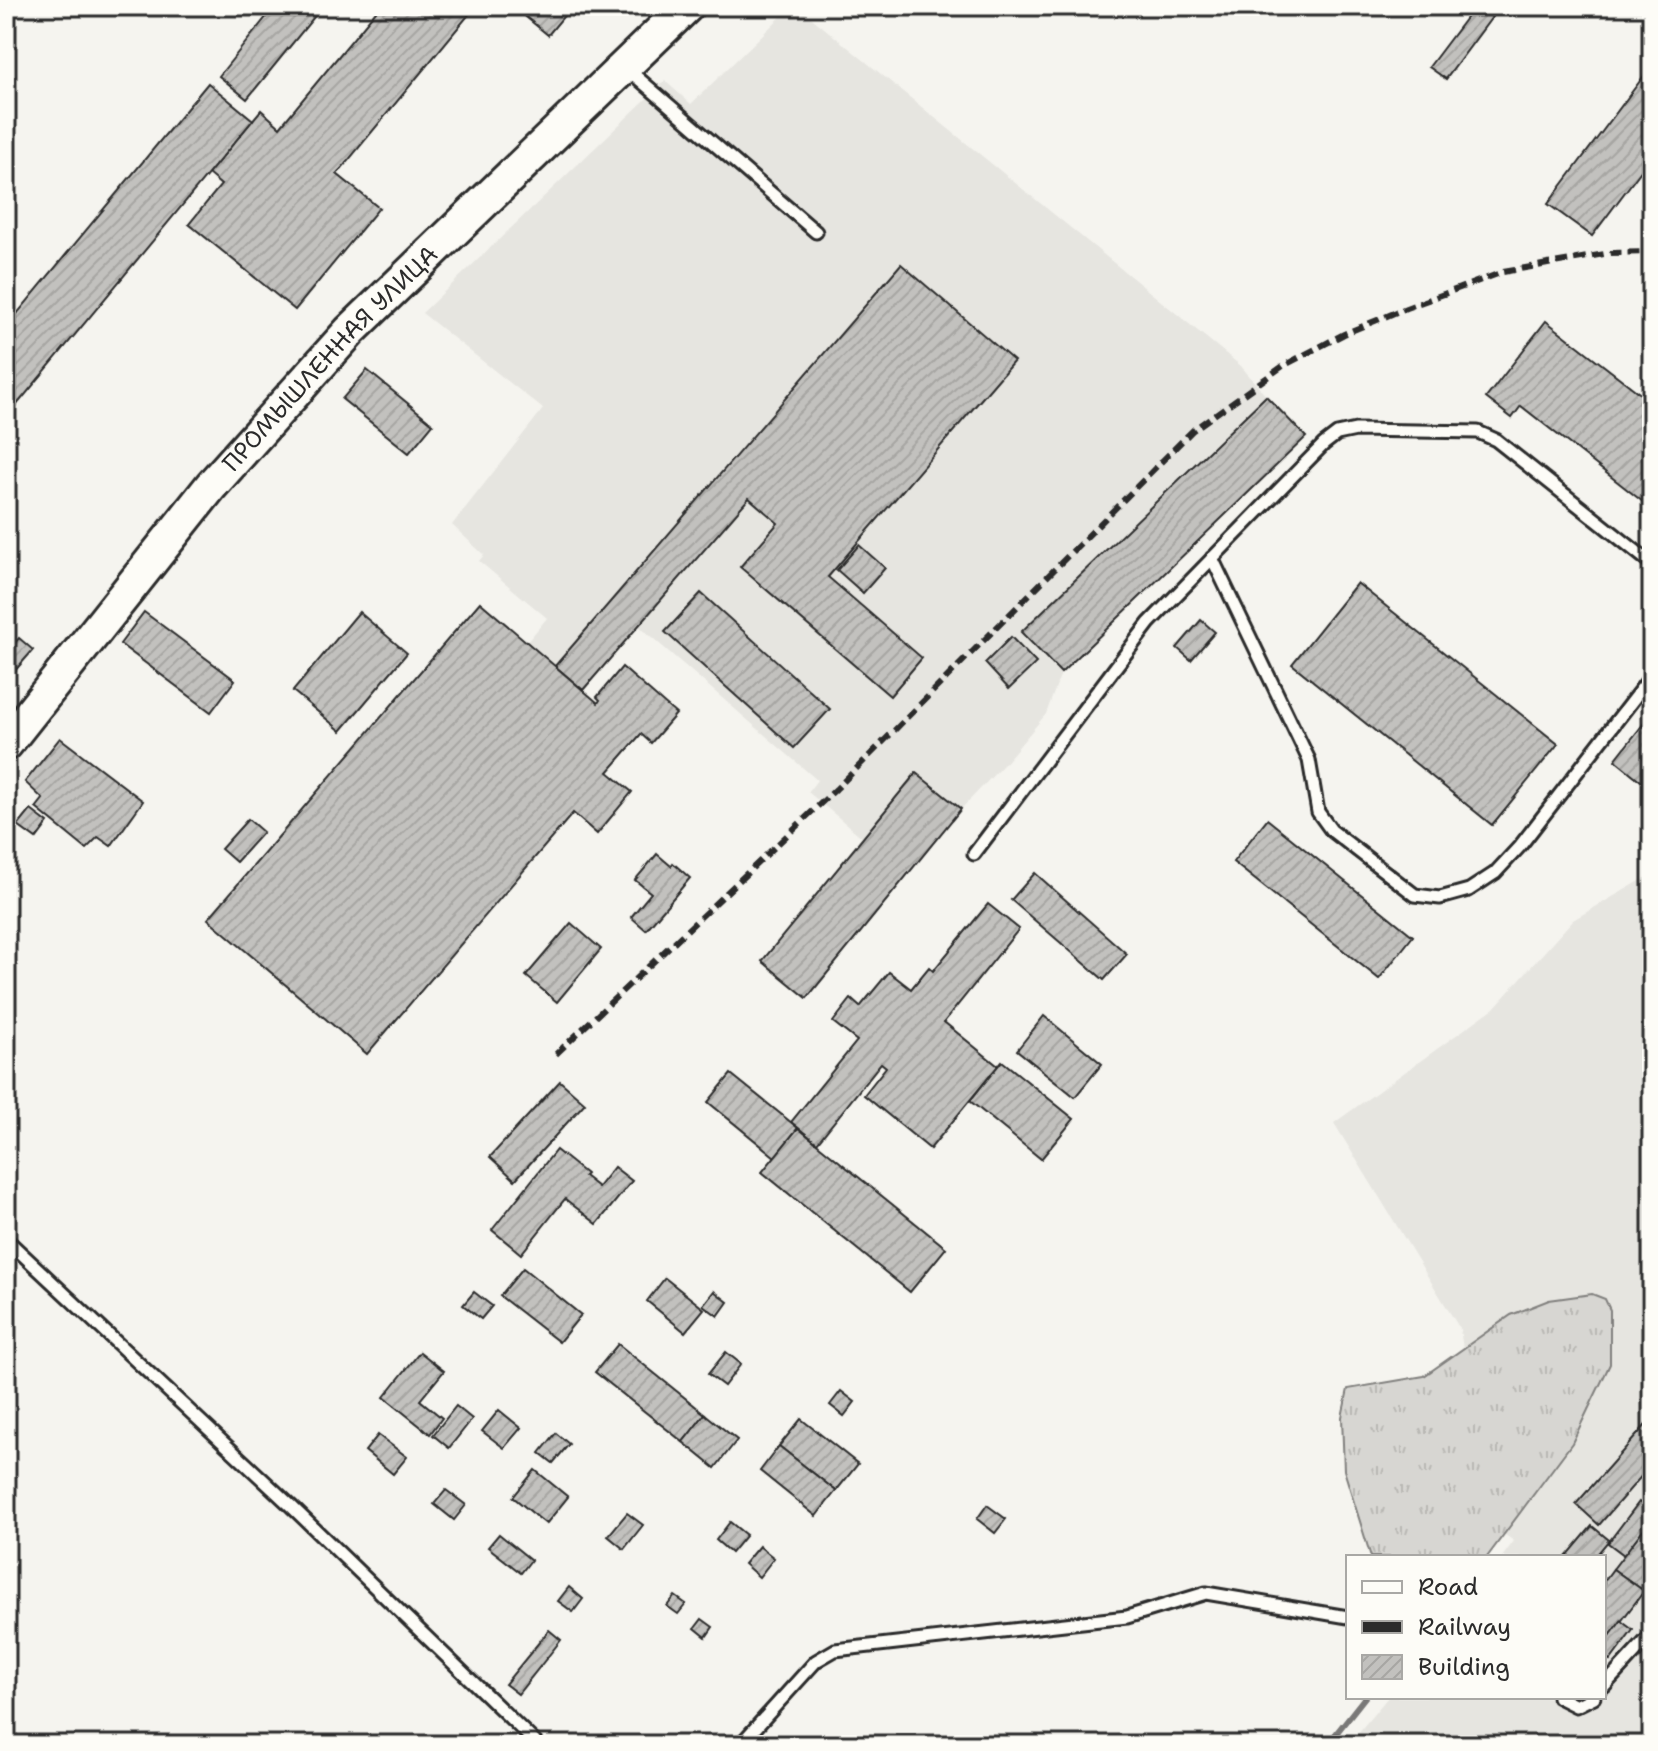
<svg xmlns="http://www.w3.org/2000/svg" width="1658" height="1751" viewBox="0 0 1658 1751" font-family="'Shantell Sans',sans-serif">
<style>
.built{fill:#e6e5e0}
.grass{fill:url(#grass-tufts);stroke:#81807e;stroke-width:2}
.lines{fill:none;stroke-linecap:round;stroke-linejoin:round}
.stream{stroke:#797877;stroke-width:6}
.building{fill:url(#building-hatch);stroke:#2b2b2b;stroke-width:2}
.lane-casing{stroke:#2b2b2b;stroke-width:17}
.secondary-casing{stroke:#2b2b2b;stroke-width:38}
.lane{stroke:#fdfcf7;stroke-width:11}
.secondary{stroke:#fdfcf7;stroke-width:32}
.rail{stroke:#2b2b2b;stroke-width:6;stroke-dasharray:12 6;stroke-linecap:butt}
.labels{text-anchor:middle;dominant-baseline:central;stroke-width:6;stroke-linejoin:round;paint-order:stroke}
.street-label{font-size:24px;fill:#2b2b2b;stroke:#fdfcf7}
</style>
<defs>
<pattern id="grass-tufts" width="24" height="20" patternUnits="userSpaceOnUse" patternTransform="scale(2)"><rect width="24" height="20" fill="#d7d6d2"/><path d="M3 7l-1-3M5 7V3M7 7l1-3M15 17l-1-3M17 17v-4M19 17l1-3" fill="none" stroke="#b9b8b4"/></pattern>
<pattern id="building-hatch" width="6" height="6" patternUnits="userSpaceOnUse" patternTransform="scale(2)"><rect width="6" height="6" fill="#c2c1be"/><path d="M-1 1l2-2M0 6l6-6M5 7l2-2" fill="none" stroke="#a7a6a3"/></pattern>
</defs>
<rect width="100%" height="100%" fill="#f5f4ef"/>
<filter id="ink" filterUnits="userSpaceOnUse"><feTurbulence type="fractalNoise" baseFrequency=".0125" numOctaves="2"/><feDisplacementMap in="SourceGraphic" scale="16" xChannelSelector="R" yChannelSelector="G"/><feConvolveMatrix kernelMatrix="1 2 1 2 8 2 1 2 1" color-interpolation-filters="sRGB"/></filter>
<g filter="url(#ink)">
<g class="built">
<polygon points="792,6 797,6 1241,366 1266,396 1022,632 1061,673 1046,714 1004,764 961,809 916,773 863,838 808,792 817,780 639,626 583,690 527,642 547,618 479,561 484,555 452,525 543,409 422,313 665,81 691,104"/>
<polygon points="1652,874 1652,1745 1348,1745 1388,1697 1604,1697 1604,1557 1502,1557 1514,1541 1454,1500 1465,1362 1460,1329 1334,1123 1494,1008 1573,920"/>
</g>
<polygon class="grass" points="1592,1294 1605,1299 1610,1310 1610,1364 1572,1443 1487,1557 1371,1557 1344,1470 1342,1417 1348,1389 1424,1376 1511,1315 1549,1300"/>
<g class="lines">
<polyline class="stream" points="1327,1745 1365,1697"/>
</g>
<g class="building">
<polygon points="275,6 323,6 247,99 219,76"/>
<polygon points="380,6 476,6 337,174 379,208 295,310 189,224 221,185 208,174 261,110 280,127"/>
<polygon points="519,6 572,6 548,35 516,9"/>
<polygon points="1475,6 1492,17 1446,79 1429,67"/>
<polygon points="1652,65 1652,156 1592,236 1548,204"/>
<polygon points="208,83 253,120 6,418 6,327"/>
<polygon points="901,264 1014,361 828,577 922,658 890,696 740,567 778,523 749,498 583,690 555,666"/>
<polygon points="1546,321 1652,403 1652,509 1521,406 1512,418 1486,398"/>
<polygon points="367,370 433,424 409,453 342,399"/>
<polygon points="1266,396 1306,437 1061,673 1021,632"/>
<polygon points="859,545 885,568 863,593 837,570"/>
<polygon points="1357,583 1558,744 1492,825 1292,664"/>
<polygon points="701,593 830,709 794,748 665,632"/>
<polygon points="480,602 598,703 600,700 597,697 622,667 676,714 651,743 641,734 608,772 632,792 597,834 573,813 367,1054 208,919"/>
<polygon points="144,612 235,680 211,712 120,644"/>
<polygon points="359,612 407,653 341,731 293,691"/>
<polygon points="1201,620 1215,632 1191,660 1177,648"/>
<polygon points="1011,637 1036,663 1009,689 985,663"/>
<polygon points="19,638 33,650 6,681 6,653"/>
<polygon points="1652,713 1652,777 1646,785 1615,760"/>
<polygon points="60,738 143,801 111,846 98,837 86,849 36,808 43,799 25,782"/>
<polygon points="916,773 961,809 807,998 762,961"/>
<polygon points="31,810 48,823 36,839 18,826"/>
<polygon points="248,819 263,832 236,862 221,849"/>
<polygon points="1267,819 1413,936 1379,979 1233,862"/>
<polygon points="657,854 671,866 673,863 690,878 646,930 631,917 651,893 635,880"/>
<polygon points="1035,873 1127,954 1104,980 1011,900"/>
<polygon points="988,904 1019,929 944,1022 998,1066 930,1149 864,1095 886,1067 881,1063 817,1143 791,1122 857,1041 833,1022 851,999 860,1007 889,972 911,989 929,967 933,971"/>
<polygon points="571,923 601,949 557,1002 526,976"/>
<polygon points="1044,1016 1102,1064 1075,1097 1017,1050"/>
<polygon points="1002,1061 1074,1119 1041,1159 970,1101"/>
<polygon points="731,1074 798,1128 775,1157 708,1102"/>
<polygon points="560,1081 585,1103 515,1180 490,1157"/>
<polygon points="798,1128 946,1248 910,1292 762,1172"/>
<polygon points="556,1150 586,1174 584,1176 598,1187 614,1167 632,1181 597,1224 565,1199 521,1254 492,1230"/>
<polygon points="523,1268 581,1315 559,1342 500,1296"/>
<polygon points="665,1278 704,1309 685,1332 647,1301"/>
<polygon points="714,1291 728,1302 718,1316 703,1305"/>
<polygon points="474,1292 492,1306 481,1319 463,1305"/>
<polygon points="618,1344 705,1414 683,1442 595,1372"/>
<polygon points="420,1352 444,1371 420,1400 442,1418 430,1434 384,1397"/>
<polygon points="726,1352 741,1364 724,1386 708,1374"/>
<polygon points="841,1391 855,1402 844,1416 830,1405"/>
<polygon points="456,1406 472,1419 449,1448 433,1435"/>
<polygon points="499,1410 521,1428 504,1448 482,1431"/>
<polygon points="705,1414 737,1440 715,1468 683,1442"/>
<polygon points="1652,1418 1652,1464 1599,1525 1576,1504"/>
<polygon points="801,1419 858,1464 836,1491 779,1446"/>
<polygon points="556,1433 569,1444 553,1463 540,1453"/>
<polygon points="378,1435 407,1457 393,1474 365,1451"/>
<polygon points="779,1446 836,1491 816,1516 760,1471"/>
<polygon points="535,1470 568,1497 546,1524 513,1497"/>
<polygon points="446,1490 466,1505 454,1520 434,1504"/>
<polygon points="1639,1502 1652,1512 1652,1518 1624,1555 1608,1543"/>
<polygon points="987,1505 1006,1519 995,1533 977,1519"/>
<polygon points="627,1513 643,1525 624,1549 608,1536"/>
<polygon points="1652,1518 1652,1580 1644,1591 1613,1569"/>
<polygon points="730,1522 746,1535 731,1553 716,1540"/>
<polygon points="1592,1526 1609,1540 1595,1557 1566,1557"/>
<polygon points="499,1534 531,1560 521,1573 488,1547"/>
<polygon points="759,1546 774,1558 759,1577 744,1564"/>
<polygon points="1613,1569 1644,1591 1604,1644 1604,1581"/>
<polygon points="569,1587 583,1599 573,1612 558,1601"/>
<polygon points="675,1596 686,1604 678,1614 667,1606"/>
<polygon points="702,1619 713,1627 706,1637 695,1628"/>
<polygon points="1621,1621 1633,1630 1610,1661 1604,1656 1604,1644"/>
<polygon points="549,1630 561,1640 518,1694 505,1684"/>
</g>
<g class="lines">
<defs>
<g id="lane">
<polyline points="625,67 816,232"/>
<polyline points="1212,558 1309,760 1318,812 1331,830 1415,895 1440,898 1469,890 1495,873 1520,846 1652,675"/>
<polyline points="974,854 1149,623 1324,444 1337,434 1356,430 1478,432 1496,440 1652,564"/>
<polyline points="6,1239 291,1506 538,1745"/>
<polyline points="1604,1686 1652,1634"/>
<polyline points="1558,1697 1576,1706 1594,1697"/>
<polyline points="740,1745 816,1661 835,1650 1127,1617 1206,1593 1348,1617"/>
</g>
<g id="secondary">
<path id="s1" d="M6 744 211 486 350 331 687 6"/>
</g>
</defs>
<use href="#lane" class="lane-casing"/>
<use href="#secondary" class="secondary-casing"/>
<use href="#lane" class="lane"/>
<use href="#secondary" class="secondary"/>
<polyline class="rail" points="556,1054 836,789 1193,430 1283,366 1344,334 1406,308 1503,272 1610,253 1652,252"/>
</g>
</g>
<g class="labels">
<g class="street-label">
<text stroke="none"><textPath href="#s1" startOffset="504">ПРОМЫШЛЕННАЯ УЛИЦА</textPath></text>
</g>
</g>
<rect width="1658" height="1751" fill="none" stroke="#fdfcf7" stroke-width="32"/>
<rect x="16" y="16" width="1626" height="1719" fill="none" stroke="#2b2b2b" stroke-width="3" filter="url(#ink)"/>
<rect x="1346" y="1555" width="260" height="144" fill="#fdfcf7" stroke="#a9a8a5" stroke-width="2"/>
<rect x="1362" y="1581" width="40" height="12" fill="#fdfcf7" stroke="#a9a8a5" stroke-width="2"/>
<text x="1418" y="1595" font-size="24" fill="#2b2b2b">Road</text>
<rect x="1362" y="1621" width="40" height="12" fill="#2b2b2b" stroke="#a9a8a5" stroke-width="2"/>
<text x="1418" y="1635" font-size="24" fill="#2b2b2b">Railway</text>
<rect x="1362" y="1655" width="40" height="24" fill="url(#building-hatch)" stroke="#a9a8a5" stroke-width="2"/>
<text x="1418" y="1675" font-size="24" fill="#2b2b2b">Building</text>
</svg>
